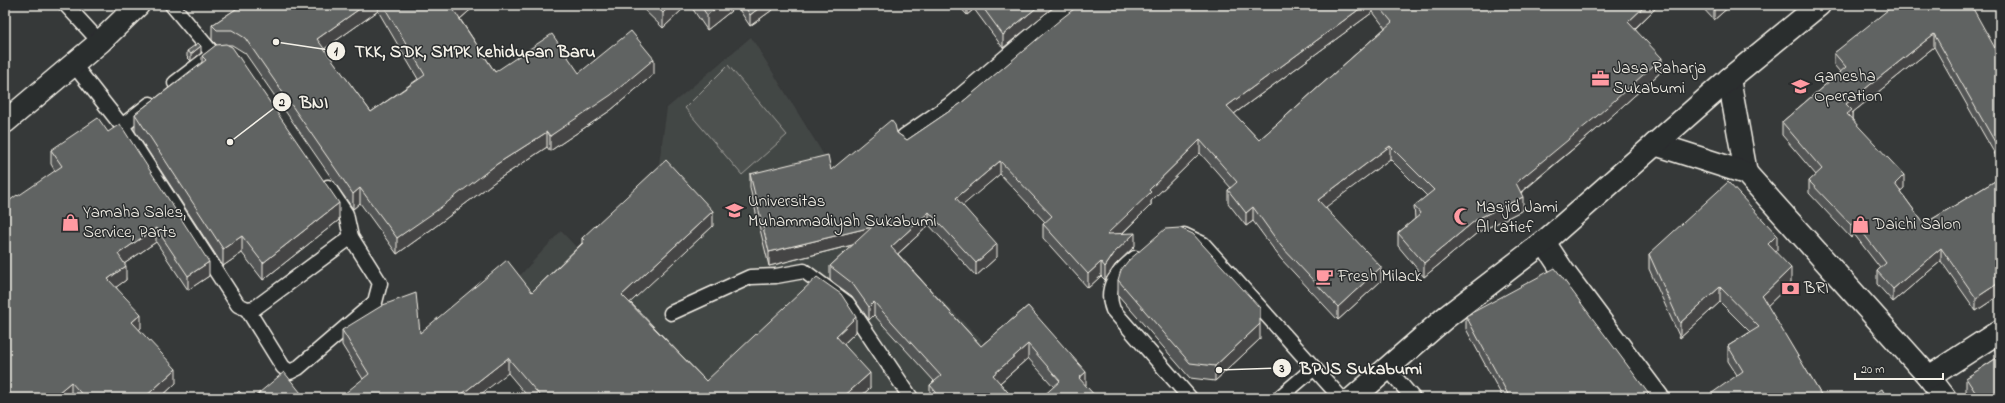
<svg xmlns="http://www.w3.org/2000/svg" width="2005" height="403" viewBox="0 0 2005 403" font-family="'Indie Flower',sans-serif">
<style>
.built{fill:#434645}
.green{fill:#4e514f;stroke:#a1a19c}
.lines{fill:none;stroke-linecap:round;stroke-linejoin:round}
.service-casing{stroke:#f4f1e8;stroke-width:17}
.minor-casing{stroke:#f4f1e8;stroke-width:25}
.tertiary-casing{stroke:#f4f1e8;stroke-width:25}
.trunk-casing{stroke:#f4f1e8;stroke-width:25}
.service{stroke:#2a2d2e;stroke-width:14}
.minor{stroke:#2a2d2e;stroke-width:22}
.tertiary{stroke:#2a2d2e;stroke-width:22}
.trunk{stroke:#2a2d2e;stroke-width:22}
.wall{fill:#535554;stroke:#f4f1e8;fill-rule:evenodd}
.shaded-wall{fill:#444545;stroke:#f4f1e8}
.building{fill:#616362;stroke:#f4f1e8}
.labels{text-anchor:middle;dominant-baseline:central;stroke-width:3;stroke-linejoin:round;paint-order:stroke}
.poi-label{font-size:17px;fill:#f4f1e8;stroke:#2a2d2e;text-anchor:start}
.leader{fill:none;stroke:#f4f1e8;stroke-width:1.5}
.callout-dot{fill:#f4f1e8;stroke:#2a2d2e;stroke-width:1.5}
.mark-label{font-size:12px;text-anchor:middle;font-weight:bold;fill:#111}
.callout-label{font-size:18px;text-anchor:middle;font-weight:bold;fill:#f4f1e8;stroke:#2a2d2e;stroke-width:3;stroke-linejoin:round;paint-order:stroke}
</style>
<rect width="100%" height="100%" fill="#363939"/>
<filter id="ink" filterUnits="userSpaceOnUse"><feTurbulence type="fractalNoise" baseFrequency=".025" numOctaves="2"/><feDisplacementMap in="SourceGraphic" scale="8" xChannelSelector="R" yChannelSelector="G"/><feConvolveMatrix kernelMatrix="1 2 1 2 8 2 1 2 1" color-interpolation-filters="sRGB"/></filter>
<g filter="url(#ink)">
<polygon class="built" points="751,37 830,165 834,179 872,231 983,341 969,358 1005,398 618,398 514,282 561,231 577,248 659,164 667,108"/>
<polygon class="green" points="728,65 787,135 742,175 685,108"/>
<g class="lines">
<defs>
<g id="service">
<polyline points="66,5 100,42"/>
<polyline points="172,5 213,54"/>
<polyline points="74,65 122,126 238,305 247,309 255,308 351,237"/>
<polyline points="175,83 213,54 218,53"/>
<polyline points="122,126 150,104"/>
<polyline points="1184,235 1203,244 1341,398"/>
<path d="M1135 258C1117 272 1104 287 1113 310L1190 398"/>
<polyline points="247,309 283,367 290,372 298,368 375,302 380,283 351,237 346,214 328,187"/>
<polyline points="671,313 750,277 776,276 804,271 847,303 911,398"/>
<polyline points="1387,368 1413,398"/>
<polyline points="1279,398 1314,368"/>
</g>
<g id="minor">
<polyline points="1729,79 1746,173"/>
<polyline points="907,139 952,108 1053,22 1076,5"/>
<polyline points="1655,144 1746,173 1929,377 1945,398"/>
<polyline points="1544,242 1563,271 1658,398"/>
<polyline points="1929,377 2000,331"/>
</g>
<polyline id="tertiary" points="1353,398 1445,318 1544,242 1729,79 1819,5"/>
<polyline id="trunk" points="5,122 100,42 138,5"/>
</defs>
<use href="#service" class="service-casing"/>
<use href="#minor" class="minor-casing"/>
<use href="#tertiary" class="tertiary-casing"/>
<use href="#trunk" class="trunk-casing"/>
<use href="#service" class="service"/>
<use href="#minor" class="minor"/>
<use href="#tertiary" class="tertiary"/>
<use href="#trunk" class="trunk"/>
</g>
<g class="wall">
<path d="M242 5H476L460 19 495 72 654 74 611 110 550 151 547 147 497 180 436 226 397 254 360 203 353 209 245 53 232 45H228L339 220 263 280 242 253 223 266 135 131V114L202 62V56L217 45 212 40V25ZM378 11 418 79 371 112 324 49Z"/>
<polygon points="639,5 687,5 663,28"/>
<polygon points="690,5 731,5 731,11 707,30"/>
<polygon points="736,5 779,5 750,26"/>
<polygon points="958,5 1056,5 1003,48 974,9 967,15"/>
<path d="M1079 5H1659L1635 29 1662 71 1597 129 1521 193 1523 210 1477 233 1424 277 1398 246V233L1415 219 1414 206 1427 196 1390 159 1325 207 1381 281 1338 320 1281 259 1253 221 1246 226 1228 203V190L1231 188 1200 153 1151 201V205L1122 234 1135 246 1115 265 1105 280 1101 276 1088 288 1043 238V224L1045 222 1000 174 962 205 997 257 976 276 929 225 898 254 981 346 1028 306 1086 385 1054 387 1028 358 1000 383 1013 398H930V385L934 381 874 315 869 320 852 296 830 280V266L853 245 769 266 750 188V174L831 170 897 133 907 140 960 104ZM1373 12 1385 28 1259 140 1234 114Z"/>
<polygon points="1700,5 1731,5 1714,20"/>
<polygon points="1898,7 2000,57 2000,163 1934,47 1852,113 1852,119 1904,188 1900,191 1924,224 2000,178 2000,295 1976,311 1941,261 1893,302 1877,284 1877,271 1880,268 1854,234 1851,238 1809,193 1809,181 1816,175 1782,135 1782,122 1840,72 1834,65 1834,53"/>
<polygon points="187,51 201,53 191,61 187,57"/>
<polygon points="108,132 209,276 188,290 156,242 124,264 126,280 116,287 141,328 139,329 176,383 160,398 72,398 71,396 69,398 5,398 55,171 51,164 51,150"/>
<polygon points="713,226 630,302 706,381 856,332 844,344 870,388 859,398 529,398 508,373 363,379 342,345 342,330 420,333 532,292 582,243 582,238"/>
<polygon points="1777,250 1775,252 1791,283 1767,306 1823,398 1737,375 1728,361 1728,346 1750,332 1720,302 1680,338 1649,269 1649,254"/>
<polygon points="1118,280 1260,339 1215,381 1190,378 1118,295"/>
<polygon points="1466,316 1648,393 1653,396 1659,398 1503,398 1466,329"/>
<polygon points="2000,335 2000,398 1970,398 1966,391 1966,378 1998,357 1995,351 1995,339"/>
</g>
<g class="shaded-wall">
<polygon points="365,5 378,5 378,11 317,54 317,39"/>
<polygon points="458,5 476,5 453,25 453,9"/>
<polygon points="671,5 687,5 663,28 663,13"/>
<polygon points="720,5 731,5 731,11 707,30 707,15"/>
<polygon points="763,5 779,5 750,26 750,15"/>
<polygon points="967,5 974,5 974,9 967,15"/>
<polygon points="1040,5 1056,5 1003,48 1003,35"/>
<polygon points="1365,5 1373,5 1373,12 1227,119 1227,106"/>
<polygon points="1646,5 1659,5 1628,35 1628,22"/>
<polygon points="1716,5 1731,5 1714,20 1714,7"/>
<polygon points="1934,34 1934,47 1852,113 1852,123 1847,127 1846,104"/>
<polygon points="201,46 201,53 191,61 191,54"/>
<polygon points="1662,58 1662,71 1597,129 1516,196 1516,183"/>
<polygon points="654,59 654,74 611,110 550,151 550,136"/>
<polygon points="547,132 547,147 497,180 436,226 397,254 397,238 497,164"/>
<polygon points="1200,140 1200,153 1151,201 1151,205 1107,248 1107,234 1149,190"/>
<polygon points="1390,146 1390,159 1318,213 1318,200"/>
<polygon points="1000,161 1000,174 956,211 956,198"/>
<polygon points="1904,175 1904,188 1895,196 1895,184"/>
<polygon points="360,188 360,203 353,209 353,194"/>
<polygon points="1523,197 1523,210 1477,233 1424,277 1424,263 1477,219"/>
<polygon points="339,203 339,220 263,280 263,263"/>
<polygon points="1253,207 1253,221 1246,226 1246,213"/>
<polygon points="713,211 713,226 622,310 622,295"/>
<polygon points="929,212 929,225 891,260 891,247"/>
<polygon points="1854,221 1854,234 1851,238 1851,225"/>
<polygon points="872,227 872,240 769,266 769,252"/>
<polygon points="156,228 156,242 118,268 118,254"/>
<polygon points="1135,233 1135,246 1115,265 1105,280 1105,267 1115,252"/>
<polygon points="1777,235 1777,250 1768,258 1768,244"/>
<polygon points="242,236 242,253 223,266 223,249"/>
<polygon points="997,244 997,257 976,276 976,263"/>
<polygon points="1941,248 1941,261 1893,302 1893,289"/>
<polygon points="209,262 209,276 188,290 188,276"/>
<polygon points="1101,262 1101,276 1088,288 1088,274"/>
<polygon points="126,266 126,280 108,293 108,279"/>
<polygon points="1381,267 1381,281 1338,320 1338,307"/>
<polygon points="1791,268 1791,283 1762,311 1762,296"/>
<polygon points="2000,282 2000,295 1976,311 1976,298"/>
<polygon points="1720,287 1720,302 1680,338 1680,323"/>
<polygon points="874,302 874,315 869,320 869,307"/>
<polygon points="141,314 141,328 132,336 132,322"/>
<polygon points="856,317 856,332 836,351 836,336"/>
<polygon points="1260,324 1260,339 1215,381 1215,366"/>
<polygon points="1028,344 1028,358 993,389 993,375"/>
<polygon points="508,358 508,373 476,398 457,398"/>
<polygon points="176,369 176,383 160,398 144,398"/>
<polygon points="1086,372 1086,385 1079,391 1079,378"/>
<polygon points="870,373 870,388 859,398 842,398"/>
<polygon points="71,382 71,396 69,398 52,398"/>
</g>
<g class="building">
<polygon points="242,5 365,5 317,39 371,112 425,75 383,5 458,5 453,9 495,72 552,34 579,73 631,31 654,59 611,95 550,136 547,132 497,164 436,211 397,238 360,188 353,194 245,38 232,30 217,30 212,25"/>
<polygon points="654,5 671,5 663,13"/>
<polygon points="700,5 720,5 707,15"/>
<polygon points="744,5 763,5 750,15"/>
<polygon points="981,5 1040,5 1003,35"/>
<polygon points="1079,5 1365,5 1227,106 1259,140 1392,22 1378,5 1646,5 1628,22 1662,58 1597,116 1516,183 1523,197 1477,219 1424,263 1398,233 1421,214 1414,206 1434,190 1390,146 1318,200 1381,267 1338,307 1281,246 1253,207 1246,213 1228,190 1237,182 1200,140 1149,190 1151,192 1107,234 1135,233 1115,252 1105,267 1101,262 1088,274 1043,224 1052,216 1000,161 956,198 997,244 976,263 929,212 891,247 981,346 1028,306 1086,372 1079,378 1097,398 1041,398 1060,381 1028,344 993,375 1013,398 941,398 930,385 941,376 874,302 869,307 852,283 830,266 872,227 769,252 750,174 828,155 831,170 891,120 895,125 897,133 907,140 960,104 1061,19"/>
<polygon points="1894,5 1896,5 1898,7 1902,5 1971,5 2000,57 2000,151 1934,34 1846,104 1852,110 1847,114 1904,175 1895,184 1924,224 2000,178 2000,282 1976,298 1941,248 1893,289 1877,271 1886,263 1854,221 1851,225 1809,181 1822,169 1782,122 1846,67 1834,53"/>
<polygon points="198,43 201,46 191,54 187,51"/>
<polygon points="226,44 232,47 339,203 263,263 242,236 223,249 135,114 206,60 202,56 216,45"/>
<polygon points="98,118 108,132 120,124 209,262 188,276 156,228 118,254 126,266 108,279 141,314 132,322 176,369 144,398 85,398 71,382 52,398 5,398 5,204 17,195 18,196 62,166 51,150"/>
<polygon points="666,160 713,211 622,295 706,381 817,277 841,294 856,317 836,336 870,373 842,398 542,398 508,358 457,398 339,398 369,374 342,330 383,305 416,293 420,333 507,260 532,292 585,241 582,238"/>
<polygon points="1728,182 1777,235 1768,244 1791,268 1762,296 1823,398 1705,398 1743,371 1728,346 1759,327 1720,287 1680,323 1649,254"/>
<polygon points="1180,228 1193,234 1260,308 1260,324 1215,366 1190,363 1118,280 1121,270 1128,261 1165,229"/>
<polygon points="1555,268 1648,393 1653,396 1659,398 1510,398 1466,316"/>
<polygon points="2000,335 2000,347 1995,339"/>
<polygon points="2000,356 2000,398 1979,398 1966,378"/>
<polygon points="284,372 305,398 253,398"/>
<polygon points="1882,389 1887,398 1867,398"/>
<polygon points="239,391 245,398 232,398"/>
</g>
</g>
<defs>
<symbol id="office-bare" viewBox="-9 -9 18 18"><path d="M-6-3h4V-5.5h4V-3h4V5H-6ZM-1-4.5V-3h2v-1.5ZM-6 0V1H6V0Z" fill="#ff9aa2" stroke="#2a2d2e" stroke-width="2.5" paint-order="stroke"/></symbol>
<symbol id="school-bare" viewBox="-9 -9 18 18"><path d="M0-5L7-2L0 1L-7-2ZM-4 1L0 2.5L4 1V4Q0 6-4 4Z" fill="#ff9aa2" stroke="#2a2d2e" stroke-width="2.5" paint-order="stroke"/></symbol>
<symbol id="university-bare" viewBox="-9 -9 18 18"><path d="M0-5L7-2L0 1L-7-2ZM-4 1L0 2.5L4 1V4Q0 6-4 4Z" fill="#ff9aa2" stroke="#2a2d2e" stroke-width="2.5" paint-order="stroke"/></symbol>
<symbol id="mosque-bare" viewBox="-9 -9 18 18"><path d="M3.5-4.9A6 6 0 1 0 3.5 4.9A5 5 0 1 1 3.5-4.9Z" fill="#ff9aa2" stroke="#2a2d2e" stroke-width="2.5" paint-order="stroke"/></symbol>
<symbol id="shop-bare" viewBox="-9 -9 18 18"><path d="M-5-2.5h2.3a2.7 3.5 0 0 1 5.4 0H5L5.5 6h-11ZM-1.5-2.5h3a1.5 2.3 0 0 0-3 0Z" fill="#ff9aa2" stroke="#2a2d2e" stroke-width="2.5" paint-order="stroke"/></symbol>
<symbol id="cafe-bare" viewBox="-9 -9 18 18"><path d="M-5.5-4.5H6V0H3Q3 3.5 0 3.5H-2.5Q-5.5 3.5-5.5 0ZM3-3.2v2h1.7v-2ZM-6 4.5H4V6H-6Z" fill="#ff9aa2" stroke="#2a2d2e" stroke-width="2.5" paint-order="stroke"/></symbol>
<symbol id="bank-bare" viewBox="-9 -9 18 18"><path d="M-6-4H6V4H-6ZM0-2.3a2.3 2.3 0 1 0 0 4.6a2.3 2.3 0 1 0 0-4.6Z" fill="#ff9aa2" stroke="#2a2d2e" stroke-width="2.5" paint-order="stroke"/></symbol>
</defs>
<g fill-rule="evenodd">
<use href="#office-bare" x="1588" y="66" width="25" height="25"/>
<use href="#school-bare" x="1788" y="74" width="25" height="25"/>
<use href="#university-bare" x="722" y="198" width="25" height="25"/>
<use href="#mosque-bare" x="1450" y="204" width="25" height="25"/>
<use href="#shop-bare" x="58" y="210" width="25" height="25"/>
<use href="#shop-bare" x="1848" y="212" width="25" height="25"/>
<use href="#cafe-bare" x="1312" y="264" width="25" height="25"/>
<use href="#bank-bare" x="1778" y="276" width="25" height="25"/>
</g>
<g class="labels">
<g class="poi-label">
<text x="1613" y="68">Jasa Raharja<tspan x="1613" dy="20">Sukabumi</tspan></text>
<text x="1814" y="76">Ganesha<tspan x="1814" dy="20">Operation</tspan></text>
<text x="748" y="201">Universitas<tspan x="748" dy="20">Muhammadiyah Sukabumi</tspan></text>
<text x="1476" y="207">Masjid Jami<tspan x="1476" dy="20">Al Latief</tspan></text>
<text x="83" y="212">Yamaha Sales,<tspan x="83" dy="20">Service, Parts</tspan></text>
<text x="1873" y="224">Daichi Salon</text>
<text x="1338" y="276">Fresh Milack</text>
<text x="1804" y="288">BRI</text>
</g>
</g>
<path class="leader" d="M276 42L336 51M230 142L282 102M1219 370L1282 368"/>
<g class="callout-dot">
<circle cx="276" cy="42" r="4"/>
<circle cx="230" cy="142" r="4"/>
<circle cx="1219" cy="370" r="4"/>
<circle cx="336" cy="51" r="10"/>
<circle cx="282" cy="102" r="10"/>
<circle cx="1282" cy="368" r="10"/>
</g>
<g class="mark-label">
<text x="336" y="55">1</text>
<text x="282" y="106">2</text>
<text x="1282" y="372">3</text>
</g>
<g class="callout-label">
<text x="475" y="57">TKK, SDK, SMPK Kehidupan Baru</text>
<text x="314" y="108">BNI</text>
<text x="1361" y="374">BPJS Sukabumi</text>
</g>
<rect width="2005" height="403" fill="none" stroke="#2a2d2e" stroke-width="20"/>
<rect x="10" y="10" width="1985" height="383" fill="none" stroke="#f4f1e8" stroke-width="1.5" filter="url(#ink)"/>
<path d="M1855 373v6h88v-6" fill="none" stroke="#f4f1e8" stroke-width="2"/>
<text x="1861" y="373" font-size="12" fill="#f4f1e8" stroke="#2a2d2e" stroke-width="3" paint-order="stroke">20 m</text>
</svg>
